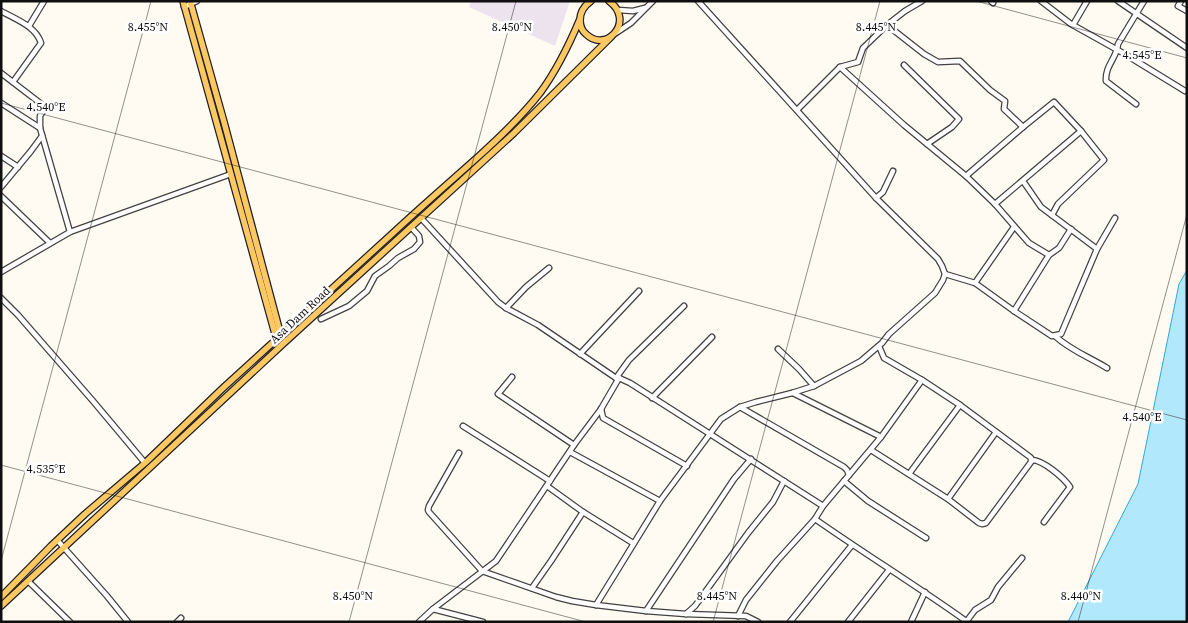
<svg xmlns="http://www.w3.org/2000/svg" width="1188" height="623" viewBox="0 0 1188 623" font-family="'Source Serif 4',serif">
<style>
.industrial{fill:#ece3ee}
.water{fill:#b2e8fb;stroke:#33a8d8}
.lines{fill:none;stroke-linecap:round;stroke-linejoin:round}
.minor-casing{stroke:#424242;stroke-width:7}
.major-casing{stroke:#202020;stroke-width:8}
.minor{stroke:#fff;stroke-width:4.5}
.major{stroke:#ffc862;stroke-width:5.5}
.ticks{fill:none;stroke:#0f0f0f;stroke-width:1;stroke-opacity:0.45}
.labels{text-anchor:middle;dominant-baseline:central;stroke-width:5;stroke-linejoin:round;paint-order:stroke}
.street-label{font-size:12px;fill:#0f0f0f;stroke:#fff}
.ticks-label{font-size:12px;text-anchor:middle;fill:#0f0f0f;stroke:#fff;stroke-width:5;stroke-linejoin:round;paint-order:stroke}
</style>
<rect width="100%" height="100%" fill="#fffbf2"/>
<polygon class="industrial" points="471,1 570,1 555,46 469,7"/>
<polygon class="water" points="1187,270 1187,622 1068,622 1138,484 1179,284"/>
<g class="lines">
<defs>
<g id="minor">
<polyline points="991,1 993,3"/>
<polyline points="1041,1 1071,24 1123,53 1185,91"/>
<polyline points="1118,1 1187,48"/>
<polyline points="1181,1 1178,6 1187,11"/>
<polyline points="184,7 197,1"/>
<polyline points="618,10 633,11 645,8"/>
<path d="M1 11C15 19 36 26 41 43L13 82"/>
<polyline points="887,25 905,11 922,1"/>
<polyline points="1073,25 1087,1"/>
<polyline points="29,26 44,1"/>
<polyline points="616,33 631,23 653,1"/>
<polyline points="904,65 959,119 952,127 927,144"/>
<polyline points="840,67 858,62 863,48 887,25 924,54 938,62 960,61 990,90 1005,101 1004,109 1023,127"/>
<polyline points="1,73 44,106 45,108 40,116 40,128 70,232"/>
<polyline points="1,103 40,128"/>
<path d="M1136 104 1106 81C1105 65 1117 58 1118 44L1144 1"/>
<polyline points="797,110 840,67 904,125 966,176 1023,127 1054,102 1081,131 995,204 1029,243 1049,255 1014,311 975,283 1014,227"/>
<polyline points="1,156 18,167"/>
<polyline points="966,176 995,204"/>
<polyline points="1,187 31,151 42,136"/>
<polyline points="1,196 50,243"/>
<polyline points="876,198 883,192 893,171"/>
<polyline points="1052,215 1058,204 1104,160 1081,131"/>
<polyline points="421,218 498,302 506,308 538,325 616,378 619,378 630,383 823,506 815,519 777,561 746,600 738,616"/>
<polyline points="1097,249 1115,218"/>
<polyline points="1049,255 1059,248 1071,229"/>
<polyline points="1,272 70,232 231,174"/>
<polyline points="945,274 975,283"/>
<polyline points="1,298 18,315 93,401 145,463"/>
<polyline points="506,308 526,287 549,268"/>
<polyline points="1014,311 1052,336 1061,334 1097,249 1041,207 1023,181"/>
<polyline points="321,319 349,306 367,291 375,276 389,266 398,258 414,249 420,242 419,236 411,227"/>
<path d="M1055 336C1070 350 1089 357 1107 368"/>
<polyline points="778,349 799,369 814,386"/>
<polyline points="580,354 639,291"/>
<polyline points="512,377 498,394 574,445"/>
<polyline points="616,378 629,360 684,306"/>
<polyline points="793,393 881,437"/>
<polyline points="652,398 712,337"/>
<polyline points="740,407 844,467 847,470 849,475"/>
<polyline points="601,409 603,418 687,466"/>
<polyline points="463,426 550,481"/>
<polyline points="871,450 948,499 979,523 982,524 986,523 1031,462 1031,458 1030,457 960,405 922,380"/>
<polyline points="570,452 660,501"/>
<polyline points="459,453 429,506 428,510 429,512 482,571 556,597 572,601 596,605 646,611 686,614 746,616 758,622"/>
<path d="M1032 460C1043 460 1064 478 1070 487L1044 522"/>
<polyline points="909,474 960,405"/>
<polyline points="844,481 868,501 926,538"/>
<polyline points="547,486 583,512 633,543"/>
<polyline points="948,499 996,432"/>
<polyline points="823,506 881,437 922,380 884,358 879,346"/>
<path d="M815 519C865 554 917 586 966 621"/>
<polyline points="58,541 107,596 128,622"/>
<polyline points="28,581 70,622"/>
<polyline points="532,588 551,561 583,512"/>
<polyline points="596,605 660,501 721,419 740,407 756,402 792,393 814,386 861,361 882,343 889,334 935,293 943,280 945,274 942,266 938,259 876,198 698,1"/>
<polyline points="433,609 483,622"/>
<polyline points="646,611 734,479 751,459"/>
<polyline points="686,614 695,606 748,533 773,502 784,481"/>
<polyline points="177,622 181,618"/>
<polyline points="419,622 433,609 496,561 574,445 601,409 619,378"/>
<polyline points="790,622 852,545"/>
<polyline points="848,622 889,570"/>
<polyline points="911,622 925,592"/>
<polyline points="966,622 975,610 991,600 998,587 1022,558"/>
</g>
<g id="major">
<polyline points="183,1 277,341"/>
<polyline points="190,1 224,122 281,336"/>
<path d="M591 1C584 6 580 12 580 20 580 25 582 31 586 34 606 54 636 21 609 1"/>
<path d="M1 597 51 546 85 514 145 463 223 388 393 233C421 207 450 182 479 156 500 137 522 116 540 93 557 70 569 45 580 19"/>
<polyline points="1,606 284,343 514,133 611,37"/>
</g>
</defs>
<use href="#minor" class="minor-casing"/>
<use href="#major" class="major-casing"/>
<use href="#minor" class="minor"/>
<use href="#major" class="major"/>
</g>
<path class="ticks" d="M976 1 1187 58M1 103 1187 420M1 465 586 622M1 561 151 1M349 622 516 1M713 622 880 1M1078 622 1187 214"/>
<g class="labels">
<g class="street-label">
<text transform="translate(300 315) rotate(-43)">Asa Dam Road</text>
</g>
</g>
<g class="ticks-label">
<text x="148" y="31">8.455°N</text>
<text x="512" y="31">8.450°N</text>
<text x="876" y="31">8.445°N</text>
<text x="1142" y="59">4.545°E</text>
<text x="46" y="111">4.540°E</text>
<text x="1142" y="421">4.540°E</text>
<text x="46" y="473">4.535°E</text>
<text x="353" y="600">8.450°N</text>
<text x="717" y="600">8.445°N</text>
<text x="1081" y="600">8.440°N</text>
</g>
<rect width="1188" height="623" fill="none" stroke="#0f0f0f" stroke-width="5"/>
</svg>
